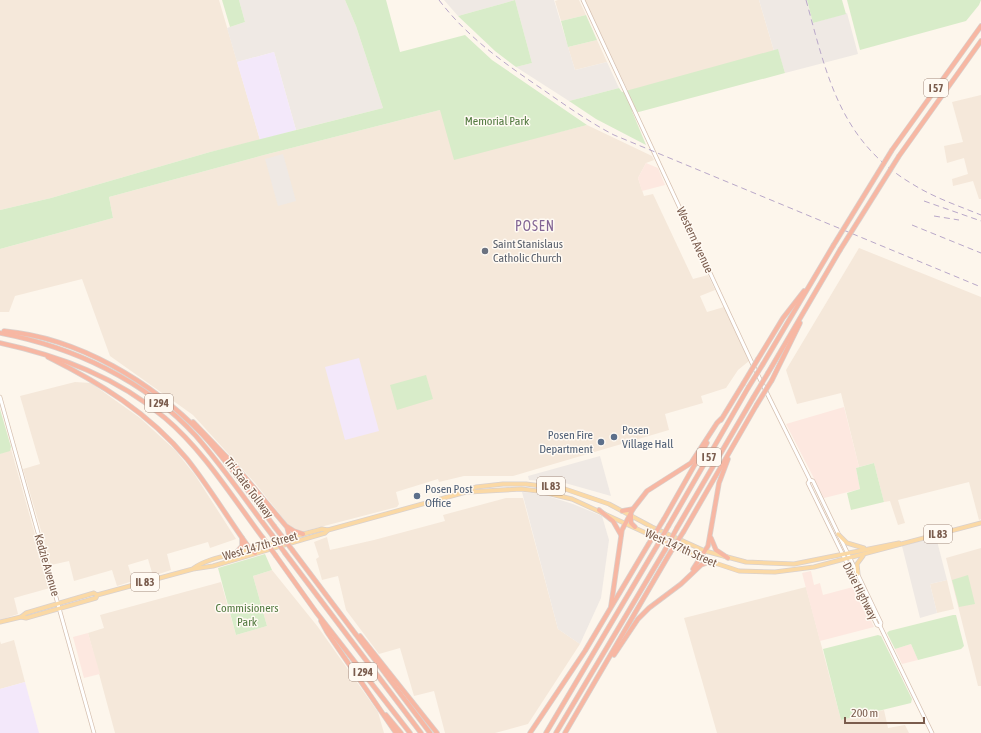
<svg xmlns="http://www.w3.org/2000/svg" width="981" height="733" viewBox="0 0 981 733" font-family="'Asap Condensed',sans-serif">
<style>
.residential{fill:#f5e8da}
.commercial{fill:#fde8e0}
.industrial{fill:#efe9e4}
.education{fill:#f3e8fa}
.green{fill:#d8ecc9}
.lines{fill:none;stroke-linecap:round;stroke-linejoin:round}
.secondary-casing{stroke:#d6c0b0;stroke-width:4.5}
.primary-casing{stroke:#dad1cd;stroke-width:5}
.highway-casing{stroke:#dad1cd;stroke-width:5.5}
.secondary{stroke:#fff;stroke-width:3}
.primary{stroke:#fbd9a5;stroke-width:3.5}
.highway{stroke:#f7b7a3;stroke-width:4}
.rail{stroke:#b9a8c9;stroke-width:1;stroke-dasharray:6 4;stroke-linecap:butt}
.highway-bridge-casing{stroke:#dad1cd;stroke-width:5.5;stroke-linecap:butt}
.highway-bridge{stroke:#f7b7a3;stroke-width:4}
.worship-dot{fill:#6b7280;stroke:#fffaf3;stroke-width:1.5}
.service-dot{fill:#5c6f8a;stroke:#fffaf3;stroke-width:1.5}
.labels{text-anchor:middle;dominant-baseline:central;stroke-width:3;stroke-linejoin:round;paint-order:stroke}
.shield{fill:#fffaf3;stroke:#a28b7f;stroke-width:1}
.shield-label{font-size:11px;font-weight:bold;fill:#7a5c4d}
.park-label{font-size:12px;fill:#537a41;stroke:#fffaf3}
.street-label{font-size:12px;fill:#7a5c4d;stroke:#fffaf3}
.worship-label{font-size:12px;fill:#5b616d;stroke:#fffaf3;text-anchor:start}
.service-label{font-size:12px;fill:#4e5e75;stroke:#fffaf3;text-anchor:start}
.quarter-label{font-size:14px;letter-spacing:1px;fill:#846695;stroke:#fffaf3}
</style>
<rect width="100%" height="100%" fill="#fdf6ec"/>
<g class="residential">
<polygon points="0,0 219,0 260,140 210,152 51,198 0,210"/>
<polygon points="558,0 579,0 586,15 561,21 555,1"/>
<polygon points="585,0 759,0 774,51 628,91"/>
<polygon points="597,40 607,62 575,70 568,47"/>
<polygon points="981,95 981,199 979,199 973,181 953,186 952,179 968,174 964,158 947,163 944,146 963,142 952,102"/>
<polygon points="440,110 555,133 587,125 652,156 654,160 646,163 638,178 644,196 653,194 693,279 708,275 715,290 700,296 707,312 724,307 749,361 738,370 726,388 701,396 703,403 665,414 669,430 513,476 464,476 439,482 438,479 396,492 399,504 397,507 301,532 290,527 255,483 193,415 110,356 82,279 15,296 9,312 0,312 0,249 113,218 109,197 264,155"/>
<polygon points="859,248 981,297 981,519 979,520 969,482 898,500 905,523 898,525 890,501 884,502 874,463 859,467 841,393 797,404 786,370"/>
<polygon points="75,382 91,383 140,418 175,450 195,475 236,539 210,548 208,542 167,554 171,570 153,576 148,559 128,565 133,581 117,586 112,570 74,581 69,561 51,565 23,469 40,464 20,396"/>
<polygon points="11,449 50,588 14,598 18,614 0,620 0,454"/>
<polygon points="506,498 523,498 558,629 580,644 528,724 495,733 445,733 434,691 414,696 400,648 379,654 346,610 338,576 322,580 316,559 319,557 314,542 327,537 330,550 374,540 445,521 443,515"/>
<polygon points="981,548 981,686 978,686 946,558"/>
<polygon points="272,570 318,627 378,712 384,733 115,733 88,633 104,628 100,615 221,582 236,635 267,626 253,576"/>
<polygon points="947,580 954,609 937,613 930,584"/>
<polygon points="806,587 841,720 884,710 888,728 905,725 909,733 717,733 684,618"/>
<polygon points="14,640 25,682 0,689 0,641 1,644"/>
</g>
<g class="commercial">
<polygon points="646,163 658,168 665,185 642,191 638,178"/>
<polygon points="844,407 859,467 856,468 860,489 824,498 786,424"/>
<polygon points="811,571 814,585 820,583 823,595 853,587 856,589 874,627 820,641 802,573"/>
<polygon points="88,633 100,674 84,678 73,637"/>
<polygon points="911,644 918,660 902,664 895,649"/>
</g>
<g class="industrial">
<polygon points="239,0 345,0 356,26 383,108 296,130 274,52 237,62 227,28 245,22"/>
<polygon points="444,0 554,0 575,70 607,62 619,88 569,101 516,67 532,63 515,0 458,16"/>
<polygon points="759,0 807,0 813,23 847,13 858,54 785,73 778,50 774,51"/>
<polygon points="283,154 296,201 278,206 265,159"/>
<polygon points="600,456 611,496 565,483 529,480 528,476"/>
<polygon points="522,492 541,494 573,504 602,516 609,540 601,598 580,644 558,629"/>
<polygon points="936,537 947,580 930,584 937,613 920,618 902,546"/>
</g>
<g class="education">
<polygon points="274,52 296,130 260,140 237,62"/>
<polygon points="359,358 379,431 345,440 325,367"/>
<polygon points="25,682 39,733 0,733 0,689"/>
</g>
<g class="green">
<polygon points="222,0 239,0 245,22 230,27"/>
<polygon points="345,0 386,0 400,52 465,35 492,60 587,125 454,160 440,110 264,155 109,197 113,218 0,249 0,210 51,198 210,152 383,108 356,26"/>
<polygon points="515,0 532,63 516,67 495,51 458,16"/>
<polygon points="807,0 842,0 846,14 813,23"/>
<polygon points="847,0 981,0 979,5 966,21 860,50"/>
<polygon points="586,15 597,40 568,47 561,21"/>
<polygon points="778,49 785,73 635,113 632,111 646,145 596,119 569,101 619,88 622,92"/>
<polygon points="426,375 433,399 397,410 390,385"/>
<polygon points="0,409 11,447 10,451 0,454"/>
<polygon points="874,463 884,502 851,510 847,493 860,489 856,468"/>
<polygon points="265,554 272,570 253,576 267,626 236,635 218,568"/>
<polygon points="968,575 975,604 959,607 952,580"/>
<polygon points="953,615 956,615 964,646 961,649 918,660 911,644 895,649 887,633 889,631"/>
<polygon points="878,635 881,636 912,699 911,703 841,720 823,649"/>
</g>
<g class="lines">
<defs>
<g id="secondary">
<polyline points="583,0 752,363 810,480 813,481 881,623 880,626"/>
<polyline points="0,397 94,733"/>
<polyline points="810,480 808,483 877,625 880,626 932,733"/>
</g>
<g id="primary">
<polyline points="468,492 521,489 538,491 572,499 700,558 739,571 775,572 814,567 981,523"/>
<polyline points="838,534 847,543 864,548"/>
<path d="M194 568C206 559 226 556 241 552 268 544 295 536 322 529L328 530"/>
<polyline points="858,574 857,564 863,556"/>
<polyline points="21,617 26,618 96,598 97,595"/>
<polyline points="0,622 21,617 26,613 94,593 97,595 193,569 213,566 325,533 328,530 466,492 476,487 503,484 526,484 565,489 609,504 652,527 705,551 746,562 794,564 899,543"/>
</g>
<g id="highway">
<polyline points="892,150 981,26"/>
<polyline points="899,156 981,41"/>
<path d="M4 331C79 338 152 382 203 435 229 463 251 495 274 526"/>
<path d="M0 333C73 347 145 380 196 436 223 467 247 502 272 535"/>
<path d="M0 343C60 356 117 377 165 418 204 451 232 497 263 538"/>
<path d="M48 357C100 383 149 413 187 459 210 488 229 520 250 549L255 553"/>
<polyline points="758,359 783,318 804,291"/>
<polyline points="763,364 833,246"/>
<polyline points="768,373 840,250"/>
<polyline points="772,380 800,323"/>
<polyline points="721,420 743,384"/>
<polyline points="193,422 239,470 286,526 294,531 303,534"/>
<polyline points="599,510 613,521 621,535"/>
<polyline points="622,511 633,509"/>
<polyline points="631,515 631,523 635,527"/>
<polyline points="664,519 707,443"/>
<polyline points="669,525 748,388"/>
<polyline points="677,528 753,398"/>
<polyline points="684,531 756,406"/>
<polyline points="711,538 716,550 728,558"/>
<polyline points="286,544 289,535 287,527"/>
<polyline points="293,551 430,733"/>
<polyline points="285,553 421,733"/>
<polyline points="235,554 242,546 242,538"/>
<polyline points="276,556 316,612 410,733"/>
<polyline points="693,569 708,546 719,483 728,459"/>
<polyline points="611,606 622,530 633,509 647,491 691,463 717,423 721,419"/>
<polyline points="321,621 327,632 396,733"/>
<polyline points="360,636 437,733"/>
<polyline points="614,655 638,619 649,608 681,584 701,565 709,562"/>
<polyline points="386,715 401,733"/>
<polyline points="530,733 585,651 648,545"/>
<polyline points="546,733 657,546"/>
<polyline points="556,733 665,550"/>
<polyline points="565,733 670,553"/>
</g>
</defs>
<use href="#secondary" class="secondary-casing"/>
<use href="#primary" class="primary-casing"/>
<use href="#highway" class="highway-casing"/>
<use href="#secondary" class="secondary"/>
<use href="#primary" class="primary"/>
<use href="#highway" class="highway"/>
<g class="rail">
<path d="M439 0C467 37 504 63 542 89 565 105 589 122 614 135L981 287"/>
<path d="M806 0C827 76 840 142 914 185 935 198 959 206 981 215"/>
<polyline points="924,201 981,221"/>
<polyline points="934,216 959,220"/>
<polyline points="912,225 981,253"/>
</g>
<defs>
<g id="highway-bridge">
<polyline points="833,246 892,150"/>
<polyline points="840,250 899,156"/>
<polyline points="743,384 758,359"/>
<polyline points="748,388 763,364"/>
<polyline points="753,398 768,373"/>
<polyline points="756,406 772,380"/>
<polyline points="274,526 293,551"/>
<polyline points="272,535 285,553"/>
<polyline points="263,538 276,556"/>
<polyline points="648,545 664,519"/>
<polyline points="657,546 669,525"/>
<polyline points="665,550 677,528"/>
<polyline points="670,553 684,531"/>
</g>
</defs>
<use href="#highway-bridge" class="highway-bridge-casing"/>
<use href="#highway-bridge" class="highway-bridge"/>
</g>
<circle class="worship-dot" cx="485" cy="251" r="4"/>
<g class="service-dot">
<circle cx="614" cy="437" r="4"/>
<circle cx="601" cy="442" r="4"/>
<circle cx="417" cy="496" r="4"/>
</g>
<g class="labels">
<g class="shield">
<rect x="924" y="79" width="24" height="18" rx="3"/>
<rect x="145" y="394" width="28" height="18" rx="3"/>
<rect x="697" y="448" width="24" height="18" rx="3"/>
<rect x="537" y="477" width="28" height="18" rx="3"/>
<rect x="924" y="525" width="28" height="18" rx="3"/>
<rect x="131" y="573" width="28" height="18" rx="3"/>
<rect x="349" y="663" width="28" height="18" rx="3"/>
</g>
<g class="shield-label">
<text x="936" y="88">I 57</text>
<text x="159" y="403">I 294</text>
<text x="709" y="457">I 57</text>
<text x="551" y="486">IL 83</text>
<text x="938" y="534">IL 83</text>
<text x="145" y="582">IL 83</text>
<text x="363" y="672">I 294</text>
</g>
<g class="park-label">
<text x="497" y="121">Memorial Park</text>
<text x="247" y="608">Commisioners<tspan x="247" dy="14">Park</tspan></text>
</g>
<g class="street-label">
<text transform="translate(695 240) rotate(65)">Western Avenue</text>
<text transform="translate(249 488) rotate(53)">Tri-State Tollway</text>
<text transform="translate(260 546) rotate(-16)">West 147th Street</text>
<text transform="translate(681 548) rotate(24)">West 147th Street</text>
<text transform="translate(47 565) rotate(74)">Kedzie Avenue</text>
<text transform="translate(860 591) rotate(63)">Dixie Highway</text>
</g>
<g class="worship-label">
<text x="493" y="244">Saint Stanislaus<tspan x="493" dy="14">Catholic Church</tspan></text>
</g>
<g class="service-label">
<text x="622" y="430">Posen<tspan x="622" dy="14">Village Hall</tspan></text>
<text x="593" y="435" text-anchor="end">Posen Fire<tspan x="593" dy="14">Department</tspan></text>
<text x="425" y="489">Posen Post<tspan x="425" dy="14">Office</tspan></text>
</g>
<g class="quarter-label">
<text x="535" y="226">POSEN</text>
</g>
</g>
<path d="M845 717v6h79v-6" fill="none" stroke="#7a5c4d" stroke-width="2"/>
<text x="851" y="717" font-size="12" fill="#7a5c4d" stroke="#fffaf3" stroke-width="3" paint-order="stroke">200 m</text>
</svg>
